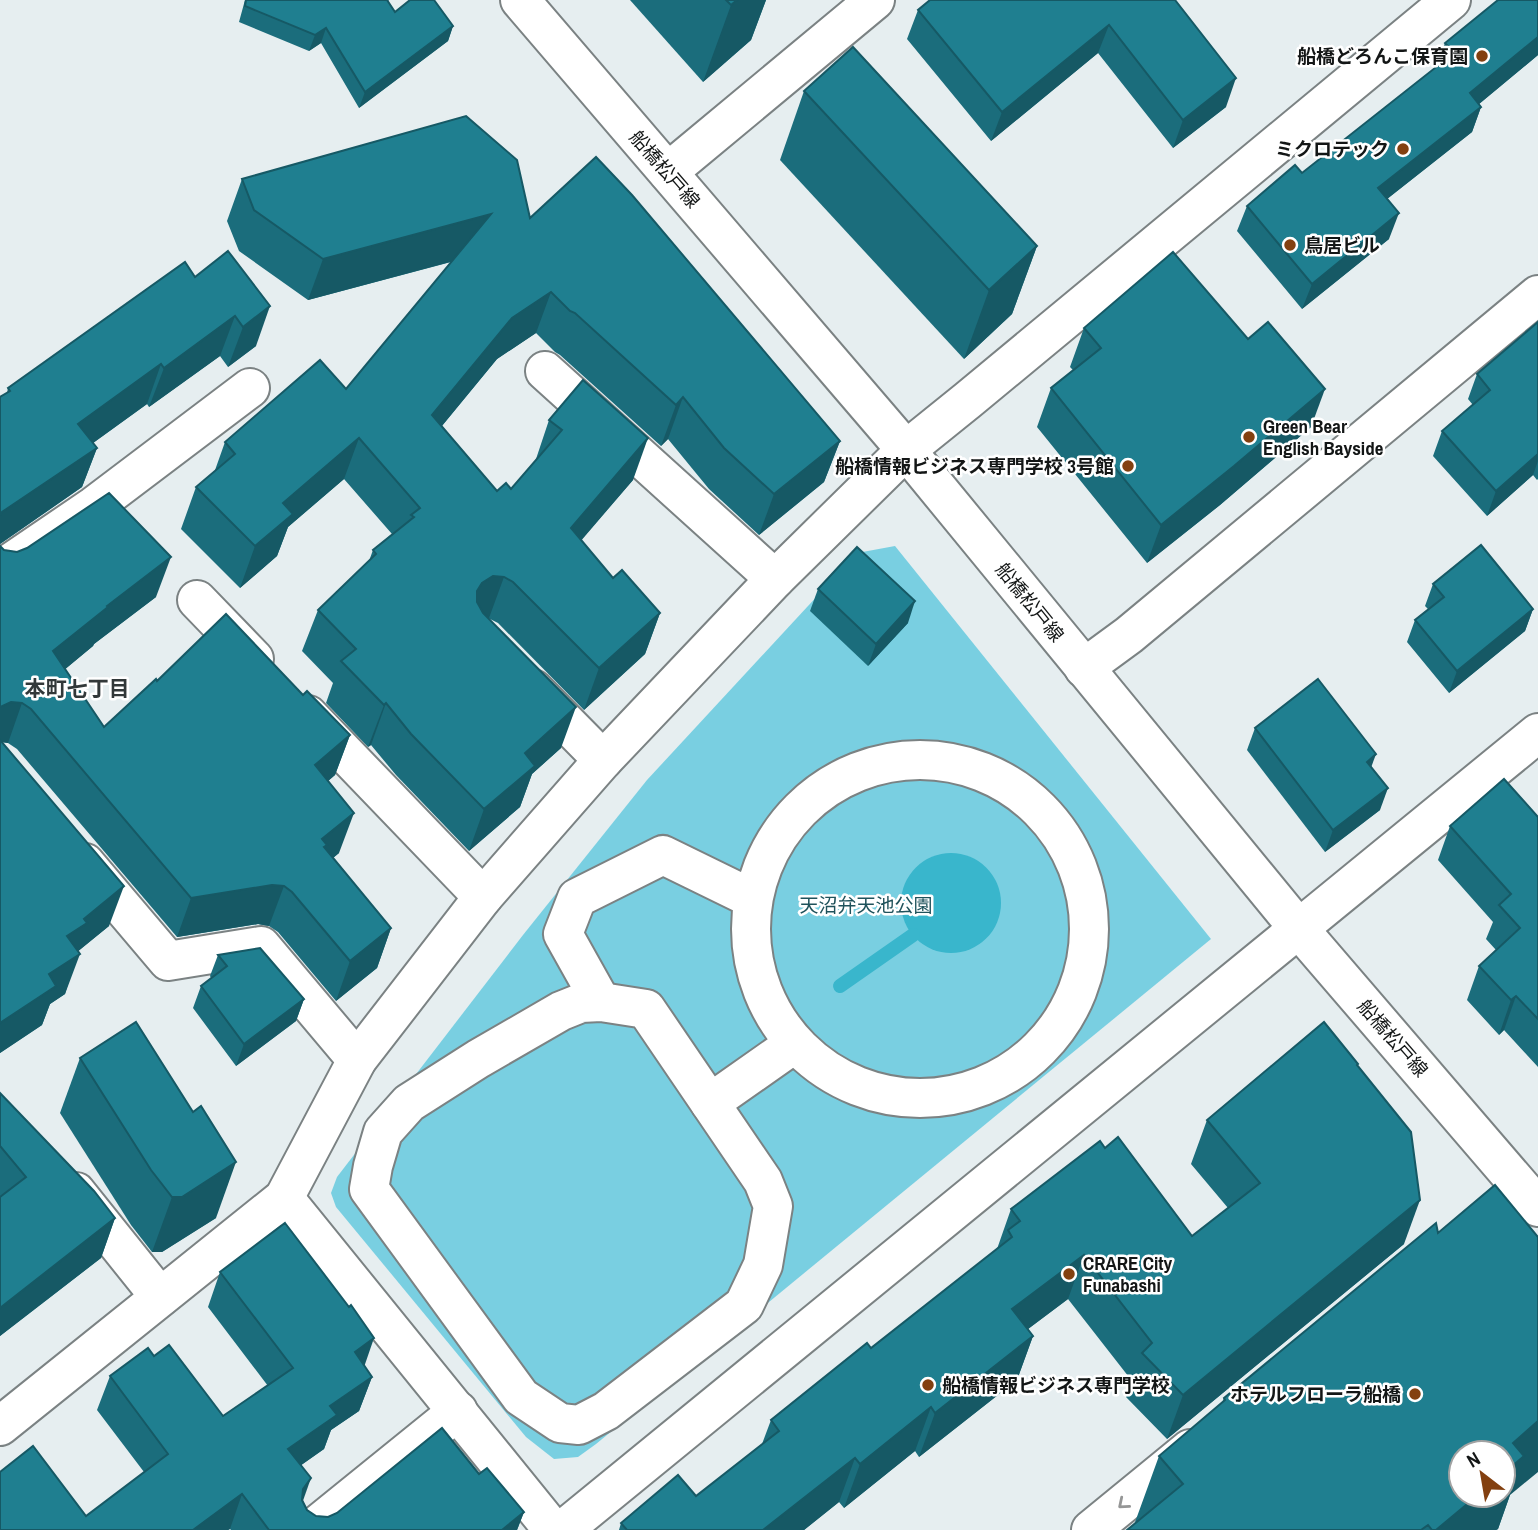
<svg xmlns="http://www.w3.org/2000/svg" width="1538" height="1530" viewBox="0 0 1538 1530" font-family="'Archivo Narrow','Noto Sans JP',sans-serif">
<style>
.green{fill:#79cfe1}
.water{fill:#39b6cc}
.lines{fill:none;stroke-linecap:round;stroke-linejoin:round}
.stream{stroke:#39b6cc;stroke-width:14}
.minor-casing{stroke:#7b8283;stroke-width:42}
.major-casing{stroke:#7b8283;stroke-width:42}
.minor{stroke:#fff;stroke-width:38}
.major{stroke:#fff;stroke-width:38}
.wall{fill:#1b6d7c}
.shaded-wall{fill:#165965}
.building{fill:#1f7f90;stroke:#165965;stroke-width:2}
.oneway{stroke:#959696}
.poi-dot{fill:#834010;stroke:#fff;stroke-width:2.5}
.labels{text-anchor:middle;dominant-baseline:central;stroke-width:5;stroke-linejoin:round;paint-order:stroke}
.poi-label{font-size:19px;font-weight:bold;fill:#131616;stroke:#fff;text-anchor:end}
.street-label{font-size:19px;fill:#131616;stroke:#fff}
.park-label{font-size:19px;fill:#1f525b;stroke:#fff}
.neighbourhood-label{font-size:21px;font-weight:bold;fill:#323839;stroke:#fff}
</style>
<rect width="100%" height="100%" fill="#e6eef0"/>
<polygon class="green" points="895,546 1211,939 596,1444 578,1457 554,1459 526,1437 336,1207 331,1193 337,1177 523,935 647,780 857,553"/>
<circle class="water" cx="951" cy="903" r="50"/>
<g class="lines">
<polyline class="stream" points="840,986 913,935"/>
<defs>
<g id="minor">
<polyline points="668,172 875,0"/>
<polyline points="545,371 775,579"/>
<polyline points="0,570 94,506 250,388"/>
<polyline points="197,600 254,659"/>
<polyline points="1084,668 1129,635 1538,295"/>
<polyline points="533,689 603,760"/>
<polyline points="308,715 483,897"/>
<circle cx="920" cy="929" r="169"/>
<polyline points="85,863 168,961 261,946 357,1060"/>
<polygon points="601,1002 646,1009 763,1181 773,1206 763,1265 744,1305 606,1411 579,1425 560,1423 521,1397 369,1189 373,1166 383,1132 409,1103 478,1059 561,1011 581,1003"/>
<polyline points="601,1002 563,934 577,898 663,855 753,899"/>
<polyline points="710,1103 794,1044"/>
<polyline points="76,1192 160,1297"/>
<polyline points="284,1198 553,1530"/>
<polyline points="0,1426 284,1198 357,1060 483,897 603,760 775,579 906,450 968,400 1451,0"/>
<polyline points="311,1530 458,1411"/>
<polyline points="563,1530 1538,733"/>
<polyline points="1091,1530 1190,1449"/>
</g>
<polyline id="major" points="520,0 906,450 1299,929 1538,1207"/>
</defs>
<use href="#minor" class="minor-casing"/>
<use href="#major" class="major-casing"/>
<use href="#minor" class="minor"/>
<use href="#major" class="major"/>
</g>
<g class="wall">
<polygon points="245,0 389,0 388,1 395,12 453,26 448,41 359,108 321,43 309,51 239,22"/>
<polygon points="630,0 766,0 751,40 703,82"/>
<polygon points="1175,0 1226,107 1173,148 1098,53 991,141 907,39 918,10"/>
<polygon points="1538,0 1538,55 1479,104 1481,107 1472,132 1387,199 1389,239 1302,309 1237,231 1247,206 1302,173 1436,67 1445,43"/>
<polygon points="804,91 1037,246 1012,314 964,359 780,160"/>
<polygon points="242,179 530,218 840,441 824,482 759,535 709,489 668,439 661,446 560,355 555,352 536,333 497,359 442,426 497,491 511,489 535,462 549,420 633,480 581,540 613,578 660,613 645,654 584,710 498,623 488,618 561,748 532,774 520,807 469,851 396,775 371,745 368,747 326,703 333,683 302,651 318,610 369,561 373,550 392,534 344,479 288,527 277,556 240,588 181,529 196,487 214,473 225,442 346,389 451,262 308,300 239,251 227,221"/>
<polygon points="228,251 256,346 228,367 220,356 149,407 147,404 93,443 97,448 82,487 0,544 0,397 7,393 8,388 195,277"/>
<polygon points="1538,322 1538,479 1537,480 1533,475 1487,516 1433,456 1442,431 1473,405 1468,399 1477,374"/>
<polygon points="1084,328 1311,427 1220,505 1147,563 1037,427 1051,388 1073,370 1070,367"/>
<polygon points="0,546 4,550 156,597 94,644 93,646 65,669 104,727 157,681 303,695 350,735 335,775 328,781 339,853 333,858 391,928 377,968 336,1001 278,932 269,926 258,924 177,937 17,749 8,743 2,742 109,926 78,951 65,994 50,1004 42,1025 0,1053"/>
<polygon points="1433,584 1533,609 1525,631 1449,693 1407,642 1415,620 1428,609 1425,606"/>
<polygon points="818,589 908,623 868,666 810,611"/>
<polygon points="1255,728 1372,767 1380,810 1325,852 1247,750"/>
<polygon points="1538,817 1538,1067 1504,1030 1499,1035 1467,1000 1479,966 1496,950 1486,939 1493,922 1438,860 1450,826"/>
<polygon points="218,955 304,999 296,1021 236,1066 193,1008 201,986 211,978 210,976"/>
<polygon points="80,1058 216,1218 162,1252 152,1252 131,1225 60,1113"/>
<polygon points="1357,1066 1404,1244 1167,1439 1126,1397 1132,1381 1068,1299 1028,1329 1033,1336 1017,1380 919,1457 915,1451 844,1508 839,1502 804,1530 619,1530 621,1523 696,1496 762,1444 771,1420 871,1348 997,1249 1011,1209 1105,1148 1192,1236 1228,1208 1191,1164 1207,1120"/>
<polygon points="0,1093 115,1218 101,1258 0,1336"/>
<polygon points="1438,1233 1510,1495 1498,1529 1496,1530 1127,1530 1134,1525 1159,1456 1222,1403 1224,1398"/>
<polygon points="220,1272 364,1366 372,1377 359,1411 331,1430 324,1449 301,1465 303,1501 307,1510 316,1516 328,1517 479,1474 524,1512 517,1530 231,1530 230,1529 228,1530 0,1530 86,1516 144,1472 97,1410 110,1376 154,1356 223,1416 268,1386 208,1307"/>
</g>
<g class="shaded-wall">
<polygon points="737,0 766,0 751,40 703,82 731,5"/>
<polygon points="1109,25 1098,53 991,141 1002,112"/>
<polygon points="453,26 448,41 359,108 365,92"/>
<polygon points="326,28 321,43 309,51 315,35"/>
<polygon points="1538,37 1538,55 1461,119 1470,93"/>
<polygon points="1236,78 1226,107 1173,148 1183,120"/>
<polygon points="1481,107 1472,132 1368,214 1378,188"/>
<polygon points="1399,213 1389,239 1302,309 1312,284"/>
<polygon points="491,214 476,255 308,300 323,259"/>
<polygon points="1037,246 1012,314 964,359 989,290"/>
<polygon points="551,292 536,333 497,359 417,456 432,415 512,318"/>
<polygon points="270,306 256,346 228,367 243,327"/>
<polygon points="235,316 220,356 149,407 164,368"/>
<polygon points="161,364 147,404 64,464 78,424"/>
<polygon points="1325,389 1311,427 1220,505 1147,563 1161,525"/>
<polygon points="683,397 668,439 661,446 676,405"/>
<polygon points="359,438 344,479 288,527 277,556 240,588 255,546 283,503"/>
<polygon points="648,438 633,480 556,570 571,528"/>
<polygon points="840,441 824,482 759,535 774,494"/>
<polygon points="97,448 82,487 0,544 0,515 2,512"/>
<polygon points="1538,454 1538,461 1533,475 1487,516 1496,491"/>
<polygon points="171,557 156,597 94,644 93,646 39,691 53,651 107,606"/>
<polygon points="493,576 504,577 489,618 478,618 467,624 477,591 482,583"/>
<polygon points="915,601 908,623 868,666 876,644"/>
<polygon points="1533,609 1525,631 1449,693 1457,671"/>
<polygon points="660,613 645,654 584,710 599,668"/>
<polygon points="11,702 22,703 8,743 0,742 0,707"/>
<polygon points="386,703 371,745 368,747 384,705"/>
<polygon points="576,707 561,748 532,774 520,807 469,851 484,809 525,753"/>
<polygon points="350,735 335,775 300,805 315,765"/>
<polygon points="1376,754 1368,776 1367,762"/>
<polygon points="1388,788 1380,810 1325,852 1333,830"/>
<polygon points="354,813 339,853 317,871 322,839"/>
<polygon points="272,885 284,886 269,926 258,924 177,937 191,898"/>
<polygon points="124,886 109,926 76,953 80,954 65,994 50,1004 42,1025 0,1053 0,1023 49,974 67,936 84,919"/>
<polygon points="391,928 377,968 336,1001 350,961"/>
<polygon points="1516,996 1504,1030 1499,1035 1511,1000"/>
<polygon points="304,999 296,1021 236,1066 244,1044"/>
<polygon points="236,1162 216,1218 162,1252 152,1252 172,1197"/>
<polygon points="1420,1200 1404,1244 1167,1439 1183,1395"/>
<polygon points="115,1218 101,1258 0,1336 0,1308"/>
<polygon points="1084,1255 1068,1299 996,1353 1012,1309"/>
<polygon points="1033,1336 1017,1380 919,1457 935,1413"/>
<polygon points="374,1338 362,1373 355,1352"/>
<polygon points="372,1377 359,1411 331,1430 324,1449 276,1483 288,1449 330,1406"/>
<polygon points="931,1407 915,1451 844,1508 860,1464"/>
<polygon points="1538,1421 1538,1472 1510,1495 1498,1529 1496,1530 1436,1530 1478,1495 1503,1495 1503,1469 1513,1443"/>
<polygon points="855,1458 839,1502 804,1530 763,1530"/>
<polygon points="311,1478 299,1512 303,1489"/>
<polygon points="242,1494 230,1529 228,1530 193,1530"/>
<polygon points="524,1512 517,1530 502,1530"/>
</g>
<g class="building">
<polygon points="246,0 387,0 395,12 410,0 434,0 453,26 365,92 326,28 315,35 245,6"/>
<polygon points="726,0 737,0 731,5"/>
<polygon points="930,0 1175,0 1236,78 1183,120 1109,25 1002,112 918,10"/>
<polygon points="1498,0 1538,0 1538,37 1470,93 1481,107 1378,188 1399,213 1312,284 1247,206 1295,165 1302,173 1454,53 1445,43"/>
<polygon points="853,47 1037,246 989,290 804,91"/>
<polygon points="466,116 517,160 530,218 596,157 632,195 840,441 774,494 724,448 683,397 676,405 575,313 570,311 551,292 512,318 432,415 497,491 506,483 511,489 562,430 549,420 583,380 648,438 571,528 613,578 622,570 660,613 599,668 513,582 504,577 493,576 482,583 477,591 477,602 483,613 576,707 525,753 535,766 484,809 411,734 386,703 384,705 341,661 356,649 318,610 376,554 373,550 414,517 411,515 420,508 359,438 283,503 293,514 255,546 196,487 235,454 225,442 320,360 346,389 491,214 323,259 254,210 242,179"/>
<polygon points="228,251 270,306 243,327 235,316 164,368 161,364 78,424 97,448 2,512 0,515 0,397 10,391 8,388 185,262 195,277"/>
<polygon points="1173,252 1248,339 1268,322 1325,389 1234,466 1161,525 1051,388 1101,348 1084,328"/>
<polygon points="1538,322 1538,454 1496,491 1442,431 1490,390 1477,374"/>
<polygon points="109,493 171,557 107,606 108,607 53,651 104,727 156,679 157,681 226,614 303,695 307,691 350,735 315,765 354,813 322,839 327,845 324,847 391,928 350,961 292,892 284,886 272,885 191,898 31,709 22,703 11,702 0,707 0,546 4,550 17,552 27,548"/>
<polygon points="1481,545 1533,609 1457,671 1415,620 1444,597 1433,584"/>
<polygon points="857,547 915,601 876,644 818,589"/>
<polygon points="1318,679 1376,754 1367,762 1388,788 1333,830 1255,728"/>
<polygon points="0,740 124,886 84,919 87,923 67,936 80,954 49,974 56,986 0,1023"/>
<polygon points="1504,779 1538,817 1538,1019 1516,996 1511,1000 1479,966 1520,928 1499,905 1511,894 1450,826"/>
<polygon points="260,948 304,999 244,1044 201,986 227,966 218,955"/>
<polygon points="136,1022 193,1112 201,1106 236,1162 182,1197 172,1197 151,1170 80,1058"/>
<polygon points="1324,1022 1358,1064 1357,1065 1411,1132 1420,1200 1183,1395 1142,1353 1152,1343 1084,1255 1012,1309 1033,1336 935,1413 931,1407 860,1464 855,1458 763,1530 627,1530 621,1523 678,1475 696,1496 779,1431 771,1420 867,1343 871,1348 1012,1237 1008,1230 1020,1221 1011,1209 1100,1141 1105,1148 1118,1137 1192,1236 1260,1183 1207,1120"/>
<polygon points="0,1093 94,1191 115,1218 0,1308 0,1197 26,1177 0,1146"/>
<polygon points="1495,1185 1538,1237 1538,1421 1513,1443 1524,1456 1503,1474 1503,1453 1461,1453 1461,1495 1478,1495 1436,1530 1432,1530 1428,1525 1421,1530 1127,1530 1183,1484 1159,1456 1225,1400 1224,1398 1436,1223 1438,1233"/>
<polygon points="285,1223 349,1307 351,1305 374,1338 355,1352 372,1377 330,1406 337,1415 288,1449 311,1478 303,1489 302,1500 307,1510 316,1516 328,1517 337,1513 442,1428 479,1474 487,1468 524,1512 502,1530 269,1530 242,1494 193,1530 0,1530 0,1472 33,1446 86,1516 168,1454 110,1376 148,1348 154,1356 169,1345 223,1416 293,1368 220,1272"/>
</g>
<defs><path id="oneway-chevron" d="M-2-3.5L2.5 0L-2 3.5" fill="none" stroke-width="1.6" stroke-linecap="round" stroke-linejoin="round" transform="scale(1.75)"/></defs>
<use class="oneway" href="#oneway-chevron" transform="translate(1123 1504) rotate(140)"/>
<g class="poi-dot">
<circle cx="1482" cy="56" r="7"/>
<circle cx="1403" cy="149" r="7"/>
<circle cx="1290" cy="245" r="7"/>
<circle cx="1249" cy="437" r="7"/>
<circle cx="1128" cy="466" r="7"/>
<circle cx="1069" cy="1274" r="7"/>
<circle cx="928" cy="1385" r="7"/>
<circle cx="1415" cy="1394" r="7"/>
</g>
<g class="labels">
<g class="poi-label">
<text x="1468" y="56">船橋どろんこ保育園</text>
<text x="1389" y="149">ミクロテック</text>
<text x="1304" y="245" text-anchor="start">鳥居ビル</text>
<text x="1263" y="426" text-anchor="start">Green Bear<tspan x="1263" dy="22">English Bayside</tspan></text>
<text x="1114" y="466">船橋情報ビジネス専門学校 3号館</text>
<text x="1083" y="1263" text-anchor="start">CRARE City<tspan x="1083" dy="22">Funabashi</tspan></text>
<text x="942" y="1385" text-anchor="start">船橋情報ビジネス専門学校</text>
<text x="1401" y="1394">ホテルフローラ船橋</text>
</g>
<g class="street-label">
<text transform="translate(665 169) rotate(49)">船橋松戸線</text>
<text transform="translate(1030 602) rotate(51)">船橋松戸線</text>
<text transform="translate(1393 1038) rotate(49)">船橋松戸線</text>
</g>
<g class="park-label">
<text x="866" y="905">天沼弁天池公園</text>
</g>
<g class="neighbourhood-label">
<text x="77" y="688">本町七丁目</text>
</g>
</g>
<g transform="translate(1482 1474) rotate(329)"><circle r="33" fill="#ffffff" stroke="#a1a2a2" stroke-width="2"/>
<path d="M0-5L12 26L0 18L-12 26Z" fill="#834010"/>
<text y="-10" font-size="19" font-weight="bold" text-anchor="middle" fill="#131616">N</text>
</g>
</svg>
